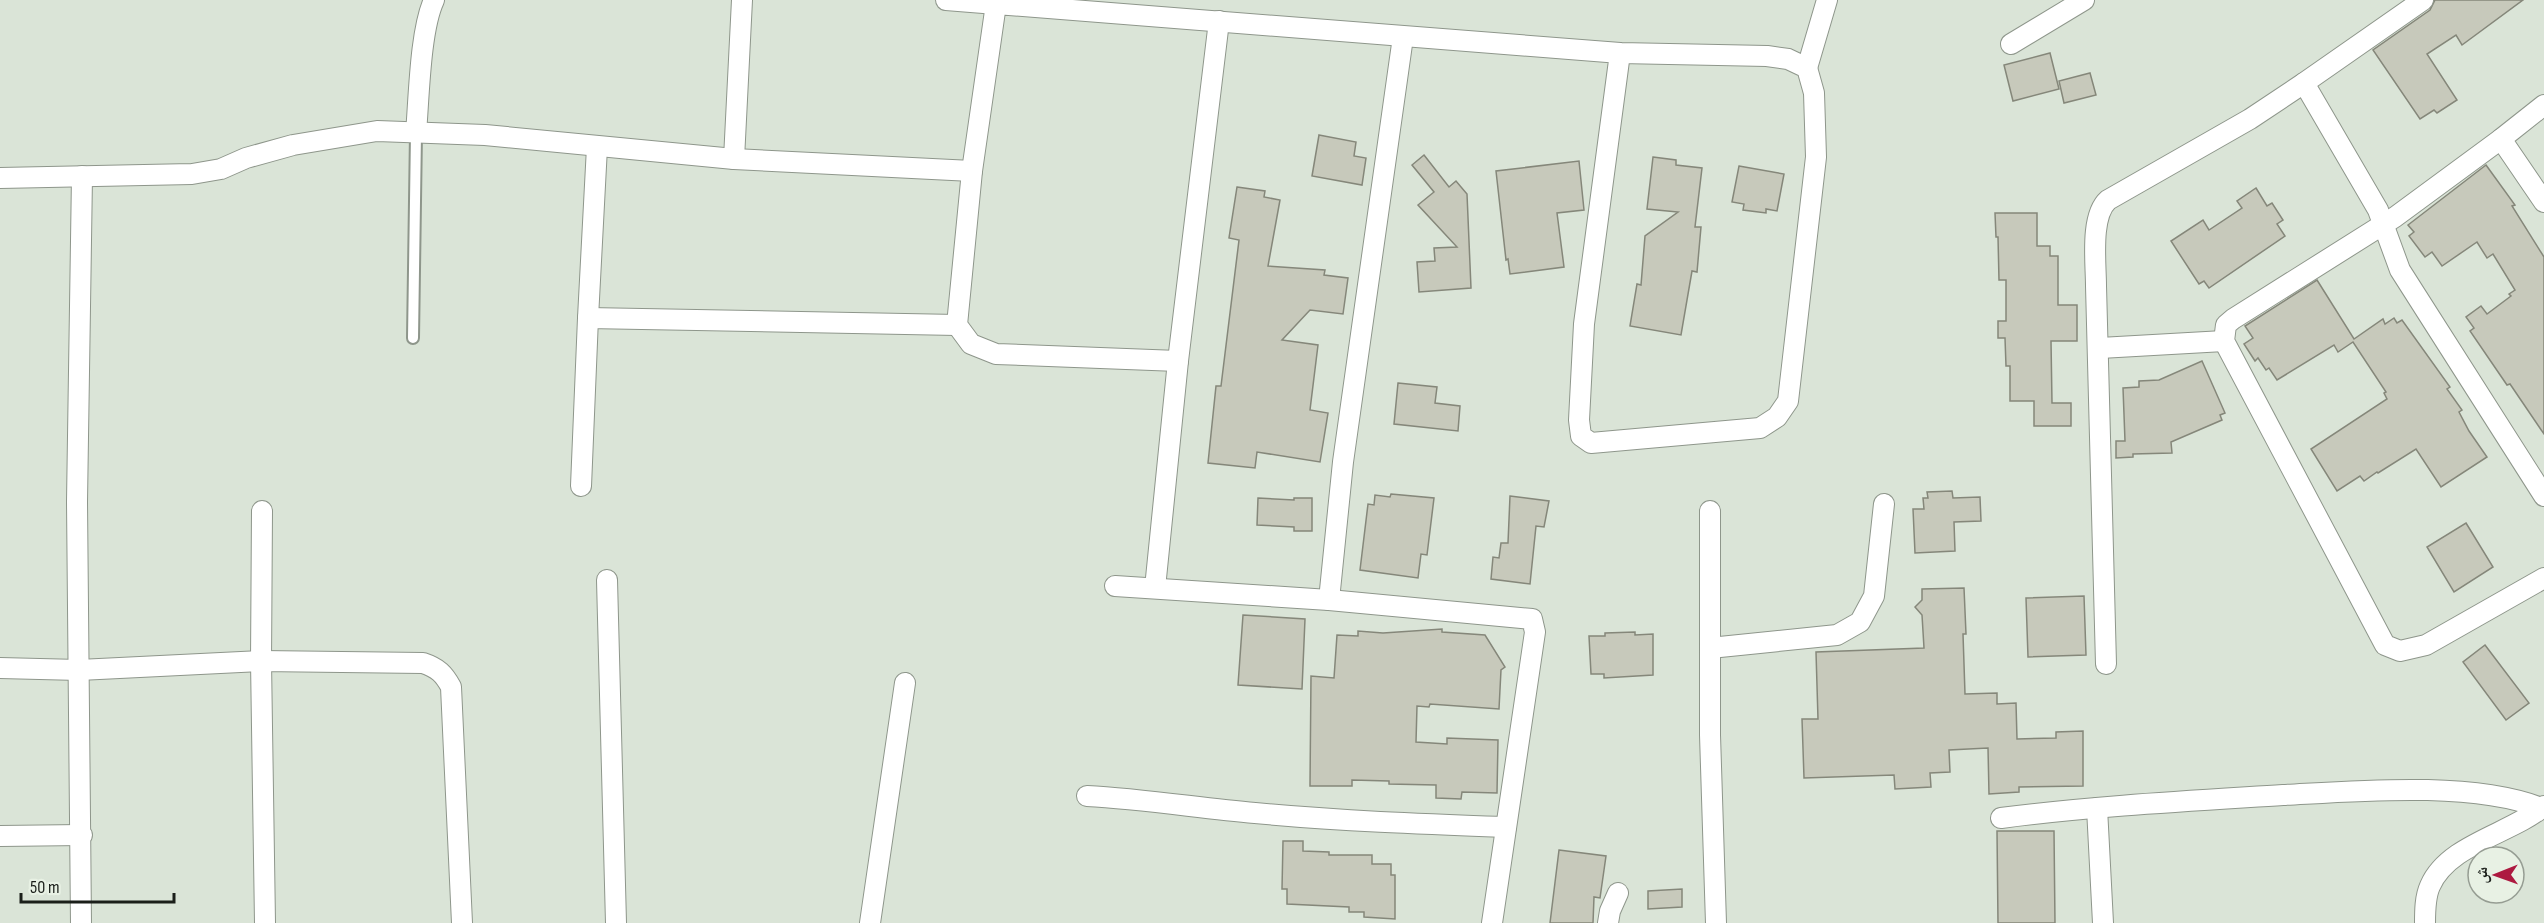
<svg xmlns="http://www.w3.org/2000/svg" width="2544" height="923" viewBox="0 0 2544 923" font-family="'Sofia Sans Condensed','Noto Naskh Arabic',sans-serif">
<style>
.building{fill:#c7c9bb;stroke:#85877a;stroke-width:1.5}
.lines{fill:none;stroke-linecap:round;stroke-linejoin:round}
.service-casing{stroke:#8e968b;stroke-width:14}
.minor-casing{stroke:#8e968b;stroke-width:22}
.service{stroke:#fff;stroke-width:10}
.minor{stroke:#fff;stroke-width:20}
</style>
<rect width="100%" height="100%" fill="#dae4d7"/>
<g class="building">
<polygon points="2435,0 2523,0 2462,45 2456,35 2427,54 2457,100 2437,113 2434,110 2420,119 2373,50 2430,10"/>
<polygon points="2050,53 2059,89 2013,101 2004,65"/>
<polygon points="2090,73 2096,95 2064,103 2059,81"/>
<polygon points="1319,135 1356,142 1354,156 1366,158 1362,185 1312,176"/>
<polygon points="1424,155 1449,187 1456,181 1467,194 1471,288 1419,292 1417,262 1435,261 1434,248 1457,247 1418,205 1434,192 1412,165"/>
<polygon points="1653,157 1676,160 1676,165 1702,168 1695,227 1701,227 1697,272 1692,271 1681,335 1630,326 1637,284 1641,285 1645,236 1678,212 1647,209"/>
<polygon points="1579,161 1584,210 1557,213 1564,267 1510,274 1508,259 1506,260 1496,171"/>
<polygon points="2486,165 2515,205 2512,206 2544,257 2544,434 2510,384 2507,385 2470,331 2474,328 2466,317 2481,306 2487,314 2511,296 2509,294 2515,290 2493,254 2487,258 2477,242 2442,266 2432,252 2425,257 2409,236 2414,232 2408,225"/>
<polygon points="1739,166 1784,174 1777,211 1766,209 1766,213 1743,210 1744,204 1732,202"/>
<polygon points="1237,187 1265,191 1264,197 1280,200 1268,266 1325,270 1324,275 1348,278 1343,314 1310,310 1282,340 1318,345 1310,410 1328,413 1320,462 1257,452 1255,468 1208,463 1216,386 1221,386 1239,240 1229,238"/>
<polygon points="2256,188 2267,206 2272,203 2283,220 2277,224 2285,236 2209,288 2204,281 2199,284 2171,241 2203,220 2209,230 2242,208 2237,201"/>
<polygon points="1995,213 2037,213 2037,246 2050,246 2050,256 2058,256 2058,305 2077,305 2077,341 2051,341 2052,403 2071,403 2071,426 2034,426 2034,401 2010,401 2010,366 2006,366 2005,338 1998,338 1998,321 2006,321 2006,280 1999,280 1998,237 1996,237"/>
<polygon points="2317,280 2354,339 2383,319 2385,324 2394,318 2397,323 2402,320 2450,387 2447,389 2462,410 2459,412 2469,431 2487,457 2441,487 2416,449 2378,473 2377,472 2364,481 2360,476 2337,491 2311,449 2387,399 2384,393 2386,392 2353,342 2338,352 2334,345 2277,380 2269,368 2266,370 2258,358 2255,361 2244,344 2253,338 2245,326"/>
<polygon points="2202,361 2225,413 2220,415 2222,420 2171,442 2172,453 2133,454 2133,457 2116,458 2116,441 2125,441 2123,388 2139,387 2139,381 2159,380"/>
<polygon points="1398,383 1437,387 1435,403 1460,406 1458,431 1394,424"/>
<polygon points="1952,491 1953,498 1980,497 1981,521 1954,522 1955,551 1915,553 1913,509 1924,509 1923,498 1928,498 1927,492"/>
<polygon points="1391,494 1434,498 1427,555 1421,554 1418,578 1360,570 1368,504 1374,505 1375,495 1390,497"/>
<polygon points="1510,496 1549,501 1544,527 1536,526 1530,584 1491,579 1493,557 1499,558 1501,543 1508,543"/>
<polygon points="1258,498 1294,500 1294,498 1312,498 1312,531 1294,531 1294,527 1257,525"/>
<polygon points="2466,523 2493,567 2454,592 2427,547"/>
<polygon points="1964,588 1966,634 1963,634 1965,694 1997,693 1997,704 2016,703 2017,739 2056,738 2056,732 2083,731 2083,786 2019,787 2019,792 1989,794 1988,748 1949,750 1950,772 1930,773 1931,787 1895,789 1894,775 1804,778 1802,719 1818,719 1816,652 1924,648 1922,615 1915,607 1922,600 1922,589"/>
<polygon points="2084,596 2086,655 2028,657 2026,598"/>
<polygon points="1243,615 1305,619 1302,689 1238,685"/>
<polygon points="1442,629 1442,632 1485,635 1505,667 1501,670 1499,709 1430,704 1429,707 1417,706 1416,742 1447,744 1447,738 1498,740 1497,793 1462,792 1461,799 1436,798 1436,785 1389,784 1389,781 1352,780 1352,786 1310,786 1311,676 1334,678 1337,635 1358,636 1358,631 1383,633"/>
<polygon points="1635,632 1635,635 1653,634 1653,675 1604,678 1604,674 1591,674 1589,636 1605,636 1605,633"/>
<polygon points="2485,645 2529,703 2506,720 2463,662"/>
<polygon points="1997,831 2054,831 2055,923 1998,923"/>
<polygon points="1283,841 1303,841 1303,851 1329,852 1329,855 1372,855 1372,864 1391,864 1391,875 1395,875 1395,919 1364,917 1364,912 1349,912 1349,907 1287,904 1287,889 1282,889"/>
<polygon points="1559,850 1606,856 1600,898 1594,897 1593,923 1550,923"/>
<polygon points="1682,889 1682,907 1648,909 1648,891"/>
</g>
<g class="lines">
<defs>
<polyline id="service" points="413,338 416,133"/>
<g id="minor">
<polyline points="946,0 996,4"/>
<polyline points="2423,0 2304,83 2378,210 2400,270 2544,496"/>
<polyline points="2011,44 2084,0"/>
<polyline points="1807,68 1827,0"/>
<polyline points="2544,105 2501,139 2544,202"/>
<path d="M416 133C419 98 420 30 434 0"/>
<polyline points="2501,139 2395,217 2233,319 2226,325 2224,341 2385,645 2400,651 2426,645 2544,578"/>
<polyline points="734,159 742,0"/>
<polyline points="0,178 192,174 221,169 246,158 293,145 377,131 485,135 734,159 972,171"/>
<polyline points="588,318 597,147"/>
<polyline points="2100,348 2224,341"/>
<polyline points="1178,361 996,354 971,344 957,325 972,171 996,4 1620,53 1767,56 1788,59 1807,68 1814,93 1816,157 1788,401 1777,417 1760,428 1591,443 1581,436 1579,420 1584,324 1620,53"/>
<polyline points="581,486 588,318 957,325"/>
<polyline points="262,511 261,661 265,923"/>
<polyline points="1710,511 1710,735 1716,923"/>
<polyline points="607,580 616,923"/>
<polyline points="1115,586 1329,600 1532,619 1535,632 1492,923"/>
<polyline points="1155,588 1178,361 1219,21"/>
<polyline points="1329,600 1343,462 1403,37"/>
<polyline points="1710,648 1837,635 1860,622 1874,596 1884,504"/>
<path d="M2106 664 2096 286C2096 263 2090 216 2108 200L2250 119 2304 83"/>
<path d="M0 668 79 670 261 661 423 663C438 668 444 674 451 687L462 923"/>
<path d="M1087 796C1143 799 1199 808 1255 813 1338 821 1422 824 1506 827"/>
<polyline points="2097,808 2103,923"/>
<path d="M2001 818C2094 806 2189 801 2283 795 2358 791 2472 781 2541 808"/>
<polyline points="0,836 82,835"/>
<polyline points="81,923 77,502 82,176"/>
<polyline points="870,923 905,683"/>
<polyline points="1608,923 1610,911 1618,893"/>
<path d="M2425 923C2425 911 2425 897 2430 886 2448 844 2511 834 2544 806"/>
</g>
</defs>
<use href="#service" class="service-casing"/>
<use href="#minor" class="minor-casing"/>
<use href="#service" class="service"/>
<use href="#minor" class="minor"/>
</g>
<g transform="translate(2496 875) rotate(269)"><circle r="28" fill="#e8f1e4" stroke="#969d93" stroke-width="1.5"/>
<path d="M0-4.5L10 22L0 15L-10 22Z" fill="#ad1940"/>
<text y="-9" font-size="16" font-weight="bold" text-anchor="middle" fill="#1b1f1a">ش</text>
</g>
<path d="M21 893v9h153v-9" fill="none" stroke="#1b1f1a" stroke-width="3"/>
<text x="30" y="893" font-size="18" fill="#1b1f1a" stroke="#e8f1e4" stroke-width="4.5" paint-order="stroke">50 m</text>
</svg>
